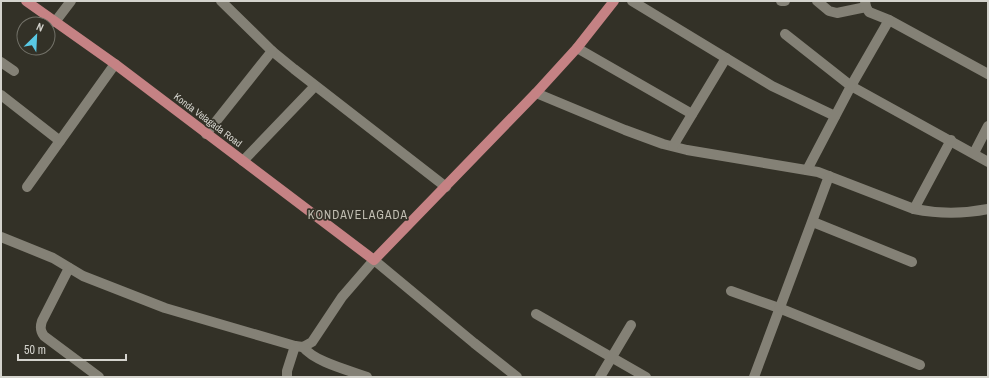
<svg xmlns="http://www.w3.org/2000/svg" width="989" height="378" viewBox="0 0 989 378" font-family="'Archivo Narrow',sans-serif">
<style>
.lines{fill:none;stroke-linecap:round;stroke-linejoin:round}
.minor{stroke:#848176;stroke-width:10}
.major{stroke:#c58284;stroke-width:10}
.labels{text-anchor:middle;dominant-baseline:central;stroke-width:3.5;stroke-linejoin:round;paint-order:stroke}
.street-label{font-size:10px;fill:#d4d3cd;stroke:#333127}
.quarter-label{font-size:12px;letter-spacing:1px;fill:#c2bfb3;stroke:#333127}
</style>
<rect width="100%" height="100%" fill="#333127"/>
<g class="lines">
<g class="minor">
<polyline points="221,1 272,51 294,69 446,187"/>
<polyline points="632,1 772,86 835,116"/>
<polyline points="781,1 785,1"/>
<polyline points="817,1 829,11 837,13 866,7"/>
<polyline points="865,1 866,7 869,12 889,20 988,74"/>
<polyline points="55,22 71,1"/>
<polyline points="785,34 851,86 988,162"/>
<polyline points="577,48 692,114"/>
<polyline points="1,62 14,71"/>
<path d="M536 93 625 130 663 144 687 150 818 172 914 209C939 214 963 214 988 209"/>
<polyline points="1,95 60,141"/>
<polyline points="206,134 272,51"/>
<polyline points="673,146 726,58"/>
<polyline points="974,153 988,126"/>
<polyline points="243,161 315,86"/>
<polyline points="807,170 851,86 889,20"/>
<polyline points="27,187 115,64"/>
<polyline points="914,209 951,140"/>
<polyline points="813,222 912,262"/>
<polyline points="1,237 53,258 83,276 165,308 295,346 303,347 312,342 342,297 374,260 474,343 517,377"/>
<path d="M69 268 42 321C40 327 40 331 44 336L99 377"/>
<polyline points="731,291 779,308 920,365"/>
<polyline points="536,314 646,377"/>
<path d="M303 347C315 362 348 370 367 377"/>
<polyline points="287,377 287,371 295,346"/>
<polyline points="600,377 631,325"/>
<polyline points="754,377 829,176"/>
</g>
<polyline class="major" points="26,1 115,64 374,260 536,93 577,48 614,1"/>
</g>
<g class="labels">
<g class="street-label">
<text transform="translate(208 120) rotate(37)">Konda Velagada Road</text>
</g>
<g class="quarter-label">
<text x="358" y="215">KONDAVELAGADA</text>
</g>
</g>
<rect width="989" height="378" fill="none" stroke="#d4d3cd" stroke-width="4"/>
<g transform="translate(36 36) rotate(24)"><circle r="19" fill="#333127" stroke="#737269"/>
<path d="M0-3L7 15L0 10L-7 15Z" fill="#59c8e4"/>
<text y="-6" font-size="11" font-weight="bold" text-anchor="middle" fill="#d4d3cd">N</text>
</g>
<path d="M18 354v6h108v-6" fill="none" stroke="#d4d3cd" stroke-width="2"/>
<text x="24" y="354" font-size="12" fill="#d4d3cd" stroke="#333127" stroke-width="3" paint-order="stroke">50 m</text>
</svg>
